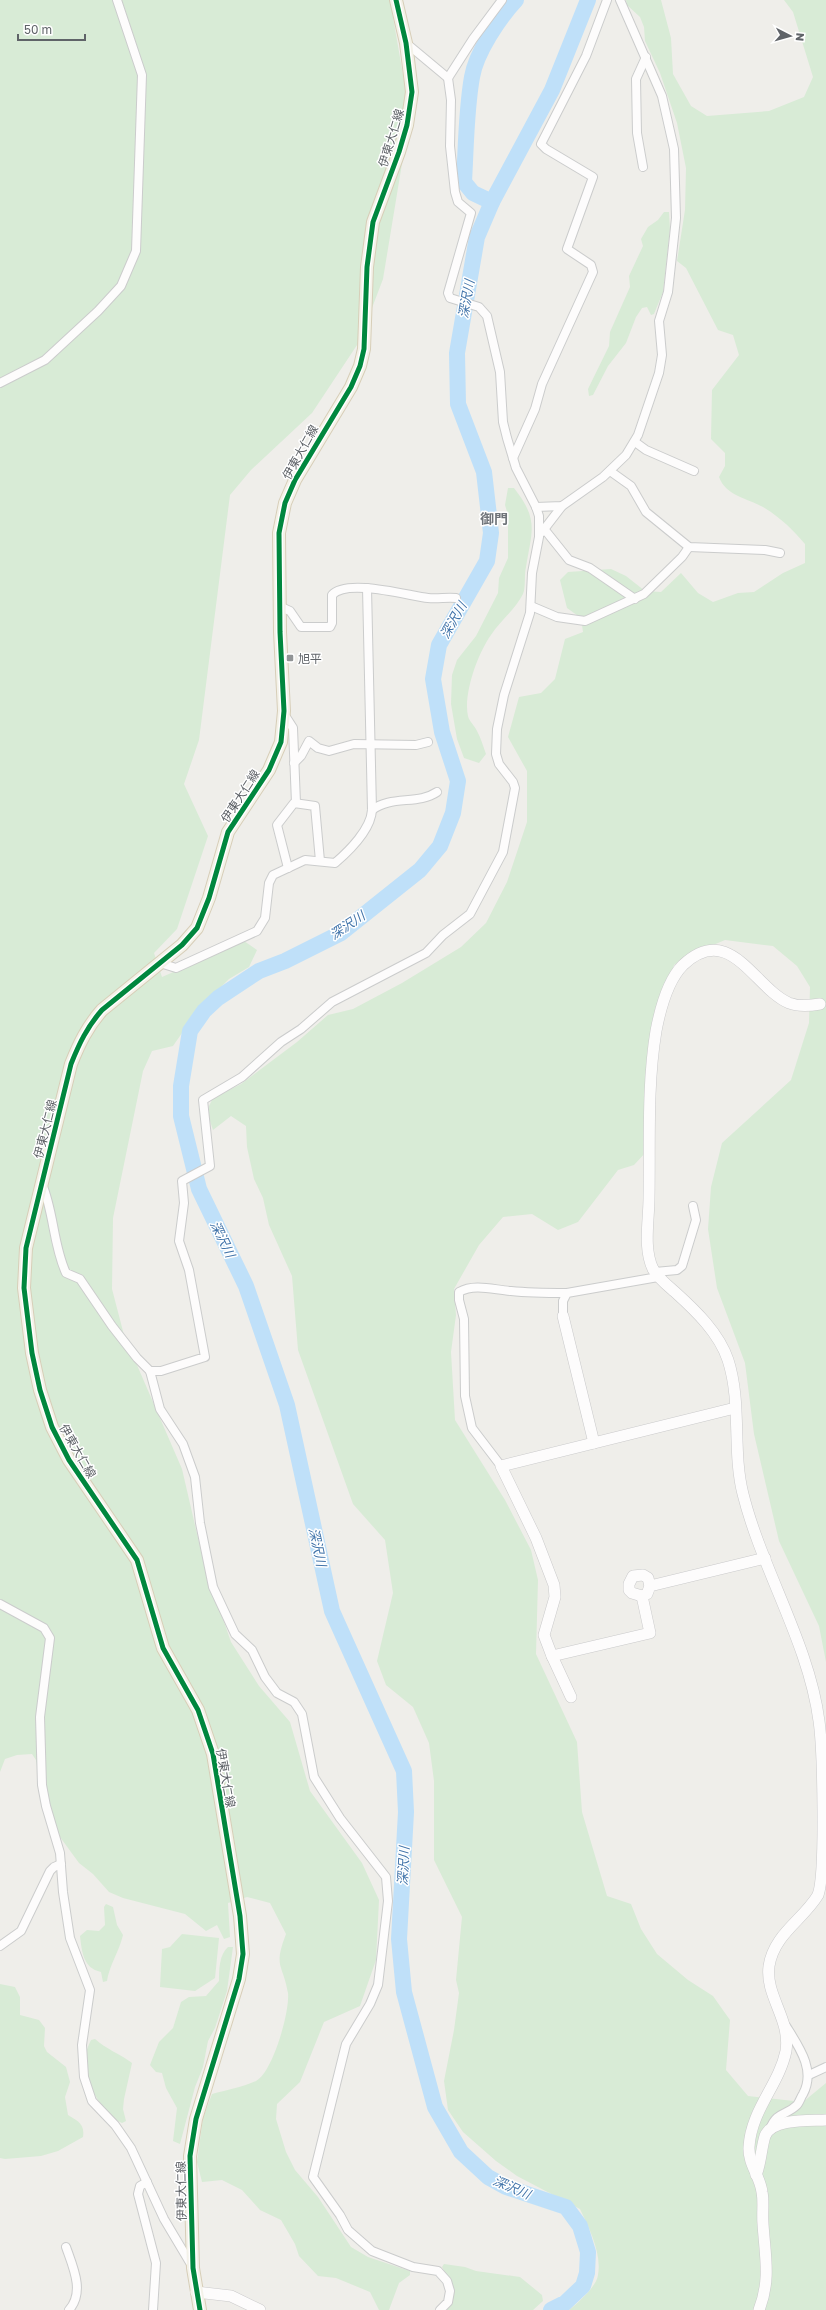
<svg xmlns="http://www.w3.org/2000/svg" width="826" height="2310" viewBox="0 0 826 2310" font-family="'Golos Text','Noto Sans JP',sans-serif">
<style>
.green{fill:#d8ebd6}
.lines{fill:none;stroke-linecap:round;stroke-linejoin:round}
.river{stroke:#bfe0f9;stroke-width:16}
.street-casing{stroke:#cbcccc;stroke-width:10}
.secondary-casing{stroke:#cacacb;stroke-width:12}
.primary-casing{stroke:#d7ceb8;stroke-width:14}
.street{stroke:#fdfcfc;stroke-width:8}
.secondary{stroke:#fdfcfc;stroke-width:11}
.primary{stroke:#f4f2e9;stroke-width:12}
.cycleway-casing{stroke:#fff;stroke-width:8}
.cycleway{stroke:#00873e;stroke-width:5}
.poi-dot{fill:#919496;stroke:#fff;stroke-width:1.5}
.labels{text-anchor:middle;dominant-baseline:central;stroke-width:3;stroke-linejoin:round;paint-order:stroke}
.street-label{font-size:12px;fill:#5f6368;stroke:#fff}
.poi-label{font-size:12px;fill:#5f6368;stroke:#fff;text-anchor:start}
.water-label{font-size:13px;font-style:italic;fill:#4174aa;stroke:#fff}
.quarter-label{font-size:14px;font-weight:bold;fill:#70757a;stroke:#fff}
</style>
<rect width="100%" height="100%" fill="#efeeea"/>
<g class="green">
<path d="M0 0H390L410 115 383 279 359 342 312 413 251 470 230 495 199 740 184 784 208 836 177 929 154 953 162 977 244 941 257 950 249 967 229 979 198 1010 173 1046 152 1051 143 1071 113 1218 112 1289 124 1335 182 1469 204 1564 231 1642 259 1686 290 1722 310 1791 362 1863 379 1900 376 1960 360 2006 324 2022 300 2082 277 2104 276 2119 286 2152 295 2170 318 2197 351 2247 368 2257 410 2271V2275L399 2283 389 2310H379L370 2292 336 2278 318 2276 299 2256 295 2244 281 2220 260 2210 242 2190 222 2180 202 2182 197 2162 203 2118 212 2094C226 2090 243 2087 256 2081 273 2072 290 2011 288 1993 283 1963 273 1968 286 1934L270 1903 247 1897 228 1903 230 1937 224 1939 217 1925 206 1931 185 1914 123 1898 109 1892 93 1874 79 1863 60 1837 40 1782 36 1760 32 1754 17 1755 5 1759 0 1772Z"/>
<path d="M626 0H661L671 38 673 74 691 106 707 116 769 111 804 97 813 77 793 12 784 0H826V1662L819 1626 779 1541 754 1434 745 1363 717 1288 708 1229 711 1187 722 1143 791 1080 809 1023 810 987 797 966 773 946 725 940 685 957 674 965 658 1020 654 1130 647 1151 634 1165 618 1170 578 1222 558 1230 532 1214 503 1217 479 1245 454 1289 456 1315 451 1352 455 1420 505 1500 531 1550 538 1580 536 1654 577 1742 582 1812 607 1896 631 1904 641 1929 657 1954 688 1980 713 1996 730 2020 726 2070 748 2096 803 2102 826 2083V2310H569C578 2303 597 2286 598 2275 602 2253 589 2228 580 2209L517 2176 496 2161 463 2132 448 2110 444 2081 454 2030 459 1993 456 1980 462 1917 434 1860V1781L429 1743 413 1707 386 1685 377 1661 393 1593 385 1540 353 1504 298 1350 292 1276 269 1225 263 1198 254 1179 247 1147 246 1126 231 1116 213 1130 209 1118V1106L213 1098 241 1084 297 1042 328 1015 353 1009 402 983 461 947 486 923 507 882 527 822V771L508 737 519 697 541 693 555 679 565 639 583 632 581 618 567 608 560 580 568 572 611 569 626 576 645 591 661 592 681 573 698 593 713 602 738 593 754 592 783 573 805 563V544C793 530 780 517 763 507 747 498 726 496 719 477L725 466V453L711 439 712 390 739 355 733 335 718 330 686 268 677 261 685 210 686 168 677 123 660 73 645 41 644 27 640 17 627 5Z"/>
<polygon points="664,212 669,212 670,229 663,292 654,314 651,315 647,307 642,308 636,317 626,343 608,366 593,395 589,396 588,389 609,346 610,332 630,287 629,276 643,246 641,239 648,227 658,220"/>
<path d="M508 488H514C539 520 532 530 526 567 524 575 526 587 523 594 515 610 500 621 491 635 478 653 463 694 468 716 469 721 475 726 477 731 481 738 483 746 486 754L479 763 464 758 457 739 451 704 452 675 457 660 476 636 498 593 499 578 508 558V515L505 505Z"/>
<path d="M106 1904 113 1907 117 1925 123 1935C119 1952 109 1966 107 1981L103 1982 101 1972C83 1968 82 1952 80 1936L87 1930 99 1931 105 1925 104 1907Z"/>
<polygon points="182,1934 219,1938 215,1978 195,1991 160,1987 162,1949 170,1947"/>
<path d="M228 1947H233L227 1991 215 2028 208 2041 203 2067 195 2087 180 2144 173 2141 177 2108 166 2088 162 2073 156 2072 150 2065 159 2042 173 2028 181 2002 189 1997 206 1996 219 1981C219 1970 219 1955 228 1947Z"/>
<path d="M0 1984 15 1987 20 1997V2015L39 2020 45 2028 44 2046 47 2052 66 2067 70 2082 65 2097 68 2115C78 2121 85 2124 83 2137L58 2151 41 2156 5 2159 0 2158Z"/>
<path d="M95 2039C106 2049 120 2054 132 2063L124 2099 123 2109 126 2121 122 2123C104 2116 83 2080 84 2061 85 2054 88 2046 91 2040Z"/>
<polygon points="444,2264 465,2267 476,2271 520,2277 542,2295 543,2301 533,2310 447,2310 452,2300 454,2288 442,2267"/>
</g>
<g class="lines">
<g class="river">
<path d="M492 202 473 193 464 182C466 148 466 111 472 77 476 53 499 18 516 0"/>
<polyline points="551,2310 565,2303 583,2286 587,2273 588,2252 580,2226 566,2207 506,2187 488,2177 461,2152 435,2107 404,1992 399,1939 406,1812 404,1771 332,1611 287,1405 246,1286 199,1189 181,1116 181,1086 190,1031 204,1011 218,998 259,971 285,961 341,933 420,870 440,846 453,813 458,781 442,732 433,679 439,645 487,561 491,533 484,472 458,404 457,353 477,237 492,202 552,90 588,0"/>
</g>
<defs>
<g id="street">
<polyline points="406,43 448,78"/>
<polyline points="643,167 637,133 636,79 646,57"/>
<polyline points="0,383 45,360 98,311 121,286 136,251 142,75 117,0"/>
<polyline points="635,442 646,450 694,471"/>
<polyline points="513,458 535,409 542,384 593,272 591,265 567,249 593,177 546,149 541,144 586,56 607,0"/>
<polyline points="610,471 631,486 646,512 689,547 765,550 780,553"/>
<polyline points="536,507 562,506 603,477 626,455 638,435 659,373 662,355 659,321 668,292 676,218 674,149 662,96 620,0"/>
<polyline points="545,530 569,560 590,568 635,599"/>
<polyline points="542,532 562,506"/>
<path d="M279 606 290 611 301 627H330L332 623V595C347 578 409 596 428 598 438 599 447 597 456 598"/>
<polyline points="531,606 557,617 585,621 644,594 682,557 689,547"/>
<polyline points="284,714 293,728 296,803"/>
<polyline points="294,763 301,756 309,741 318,748 329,751 354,744 416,745 428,742"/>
<path d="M372 810C391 795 418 805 437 792"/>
<polyline points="288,868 277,825 294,803 315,806 320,861"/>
<path d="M160 963 176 968 257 931 265 918 269 883 273 875 305 860 335 863C349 851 371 829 372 810L367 588"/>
<path d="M42 1184C54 1212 53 1245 66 1273L80 1279 112 1326 137 1358 150 1371 160 1409 183 1444 195 1477 200 1523 213 1587 235 1634 252 1650 265 1677 277 1693 294 1702 302 1714 314 1777 340 1818 386 1877 388 1901 378 1985 370 2004 346 2044 313 2177 340 2215 348 2230 372 2251 413 2267 438 2271 447 2281 450 2291 448 2302 440 2310"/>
<polyline points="655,1272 677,1270 682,1266 696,1220 693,1206"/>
<polyline points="563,1316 563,1301 567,1293 658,1277"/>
<polyline points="150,1371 161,1371 205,1357 189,1270 179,1241 184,1203 182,1181 210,1166 203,1100 242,1077 281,1042 301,1029 332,1002 426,953 443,935 470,914 503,852 515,788 513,782 499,764 496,754 497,729 504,695 530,613 532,573 539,537 539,516 536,507 516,468 507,438 503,422 500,372 487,316 479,307 450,298 448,293 471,213 458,202 455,192 450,146 451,100 448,78 473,39 502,0"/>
<path d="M501 1466 472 1428 465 1396 464 1319 459 1300V1292C475 1283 494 1290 511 1291 530 1293 549 1293 567 1293"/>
<polyline points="0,1604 44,1628 50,1638 40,1717 42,1785 46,1806 60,1853 63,1892 70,1938 90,1990 82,2045 84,2077 92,2101 115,2125 131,2148 164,2219 192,2266"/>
<polyline points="0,1946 21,1931 50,1871 54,1867 61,1864"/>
<polyline points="809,2075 826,2067"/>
<path d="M770 2129C777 2111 786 2116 797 2105 799 2103 801 2097 803 2094 816 2070 799 2047 786 2026"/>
<polyline points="147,2182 140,2186 138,2194 156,2263 153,2310"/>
<path d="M66 2247C73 2267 85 2292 69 2310"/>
</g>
<g id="secondary">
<polyline points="563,1316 594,1443"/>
<polyline points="735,1408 501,1466 536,1538 554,1585 555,1597 544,1635 552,1656 650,1633 642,1596 647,1594 650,1586 765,1558"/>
<polyline points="642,1596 632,1593 629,1590 629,1584 633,1576 643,1575 648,1578 650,1586"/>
<polyline points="552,1656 571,1697"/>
<path d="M756 2175C761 2163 761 2149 765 2136 772 2118 810 2121 826 2120"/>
<polyline points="196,2292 231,2296 260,2310"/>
<path d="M759 2310C771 2279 765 2256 763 2224 762 2213 764 2202 762 2192 760 2176 748 2164 749 2147 751 2110 779 2085 786 2051 791 2019 765 1996 769 1966 774 1934 803 1920 818 1895 826 1874 823 1749 819 1721 809 1644 762 1570 743 1494 732 1451 742 1403 728 1360 719 1333 696 1311 675 1292 667 1285 658 1278 653 1269 643 1249 649 1220 649 1198 650 1143 647 1085 656 1031 660 1010 668 980 683 965 730 921 754 988 789 1003 799 1007 809 1006 820 1004"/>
</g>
<path id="primary" d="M200 2310 193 2268 190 2156 196 2119 239 1979 243 1954 240 1916 213 1754 198 1710 163 1648 137 1560 69 1460 52 1427 40 1390 32 1353 24 1288 26 1248 71 1064C79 1044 87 1027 102 1010L182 945 197 928 209 898 228 832 269 770 281 742 284 711 280 632 279 533 285 503 295 480 351 387 360 366 364 349 367 267 373 222 399 152 407 125 412 92 406 43 396 0"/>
</defs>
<use href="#street" class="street-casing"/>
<use href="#secondary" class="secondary-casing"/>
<use href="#primary" class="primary-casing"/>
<use href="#street" class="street"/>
<use href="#secondary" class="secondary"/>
<use href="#primary" class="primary"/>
<defs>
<path id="cycleway" d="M200 2310 193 2268 190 2156 196 2119 239 1979 243 1954 240 1916 213 1754 198 1710 163 1648 137 1560 69 1460 52 1427 40 1390 32 1353 24 1288 26 1248 71 1064C79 1044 87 1027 102 1010L182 945 197 928 209 898 228 832 269 770 281 742 284 711 280 632 279 533 285 503 295 480 351 387 360 366 364 349 367 267 373 222 399 152 407 125 412 92 406 43 396 0"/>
</defs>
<use href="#cycleway" class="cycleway-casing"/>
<use href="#cycleway" class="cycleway"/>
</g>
<rect class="poi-dot" x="286" y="654" width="8" height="8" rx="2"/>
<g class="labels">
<g class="street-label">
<text transform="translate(391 138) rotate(-73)">伊東大仁線</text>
<text transform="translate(300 452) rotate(-61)">伊東大仁線</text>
<text transform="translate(240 796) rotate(-57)">伊東大仁線</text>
<text transform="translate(45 1129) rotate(-76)">伊東大仁線</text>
<text transform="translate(78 1451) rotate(60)">伊東大仁線</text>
<text transform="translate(226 1778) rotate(80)">伊東大仁線</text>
<text transform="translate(181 2191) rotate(-91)">伊東大仁線</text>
</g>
<g class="poi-label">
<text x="298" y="658">旭平</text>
</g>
<g class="water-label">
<text transform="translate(466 299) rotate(-80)">深沢川</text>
<text transform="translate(453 620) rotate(-60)">深沢川</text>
<text transform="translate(347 925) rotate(-34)">深沢川</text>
<text transform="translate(223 1239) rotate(64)">深沢川</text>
<text transform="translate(318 1547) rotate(78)">深沢川</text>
<text transform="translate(403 1866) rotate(-87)">深沢川</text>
<text transform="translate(512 2187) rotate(23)">深沢川</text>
</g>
<g class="quarter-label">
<text x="494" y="518">御門</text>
</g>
</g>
<g transform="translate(790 36) rotate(96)" stroke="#ffffff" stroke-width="3" paint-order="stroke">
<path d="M0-3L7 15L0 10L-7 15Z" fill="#5f6368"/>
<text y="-6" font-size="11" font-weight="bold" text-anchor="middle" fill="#5f6368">N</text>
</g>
<path d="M18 34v6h67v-6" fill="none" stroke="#5f6368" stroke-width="2"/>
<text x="24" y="34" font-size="12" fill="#5f6368" stroke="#ffffff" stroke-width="3" paint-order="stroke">50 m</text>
</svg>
